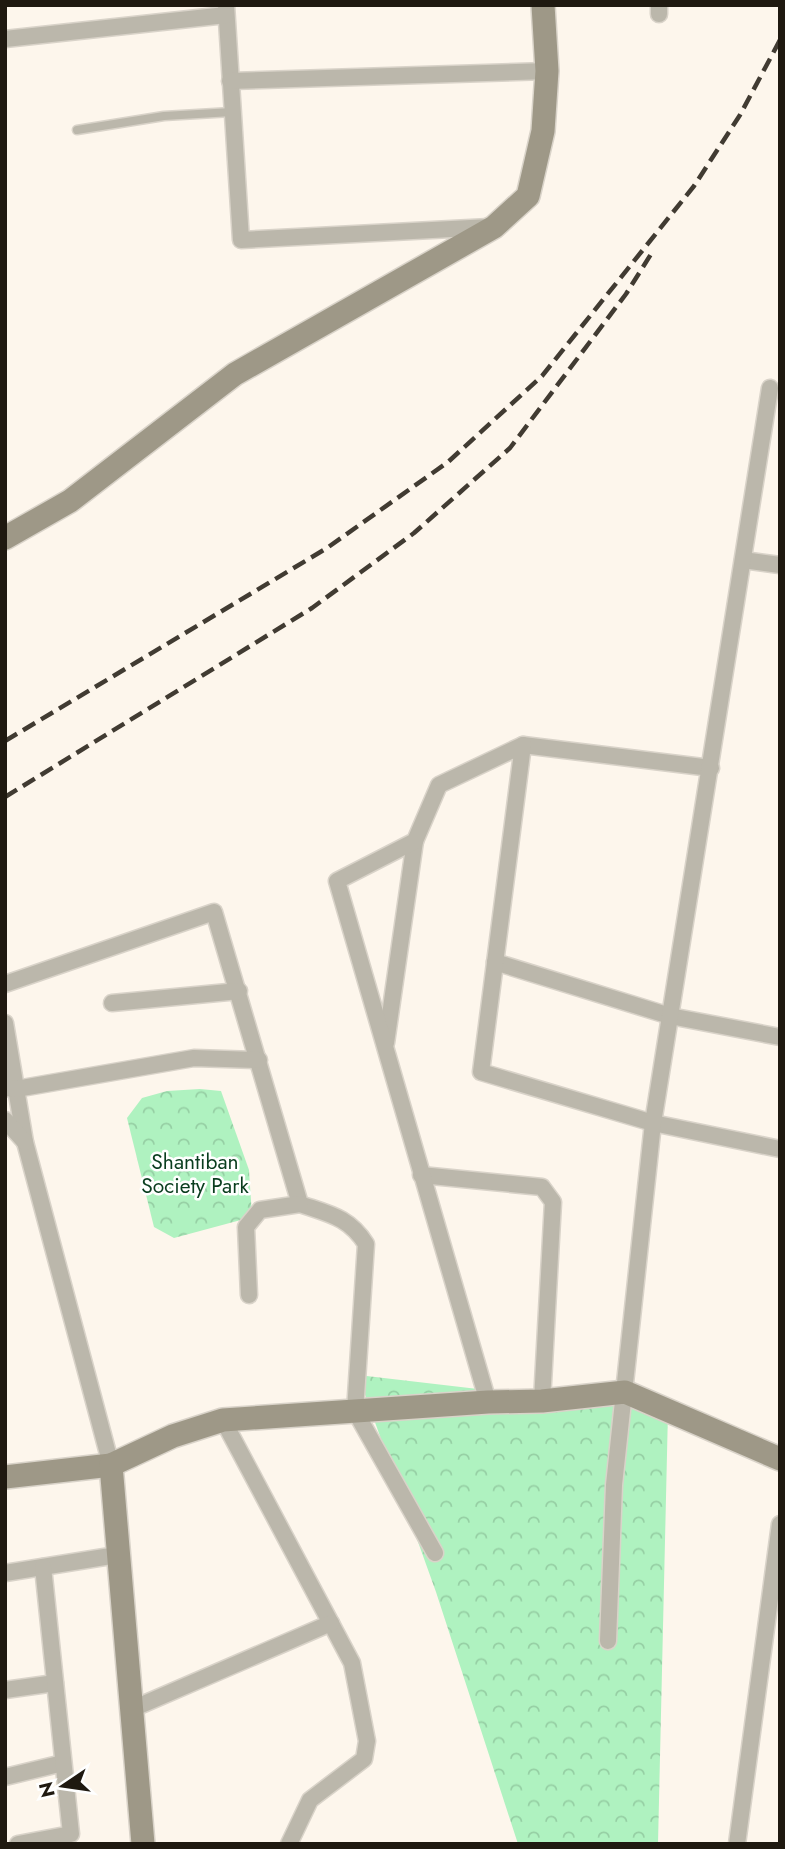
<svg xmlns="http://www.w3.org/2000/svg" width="785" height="1849" viewBox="0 0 785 1849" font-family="Jost,sans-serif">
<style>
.park{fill:url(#park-crowns)}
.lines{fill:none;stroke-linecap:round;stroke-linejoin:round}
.lane-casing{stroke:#d9d3c9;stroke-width:11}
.street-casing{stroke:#d9d3c9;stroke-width:19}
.secondary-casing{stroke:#d9d3c9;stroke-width:26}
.lane{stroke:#bbb7ab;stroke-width:8}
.street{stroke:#bbb7ab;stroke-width:16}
.secondary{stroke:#9e9887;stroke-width:23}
.rail{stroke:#413b32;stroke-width:4.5;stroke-dasharray:14 7;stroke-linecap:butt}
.labels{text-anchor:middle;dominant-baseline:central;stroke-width:5;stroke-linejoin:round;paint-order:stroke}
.park-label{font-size:21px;fill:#093d1e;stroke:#fff}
</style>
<defs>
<pattern id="park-crowns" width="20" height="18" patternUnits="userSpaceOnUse" patternTransform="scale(1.75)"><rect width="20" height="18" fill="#aff2c0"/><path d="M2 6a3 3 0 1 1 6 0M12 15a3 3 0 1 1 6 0" fill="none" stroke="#96cfa4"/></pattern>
</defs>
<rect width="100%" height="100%" fill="#fdf6ec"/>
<g class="park">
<polygon points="200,1089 221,1091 249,1170 252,1217 174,1238 154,1227 127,1118 142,1098 167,1091"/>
<polygon points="358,1375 668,1411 658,1844 518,1844 436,1592"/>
</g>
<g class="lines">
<defs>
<polyline id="lane" points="77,130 164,116 232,112"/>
<g id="street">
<polyline points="226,5 241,240 490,227"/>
<polyline points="659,5 659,14"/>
<polyline points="5,39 226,15"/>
<polyline points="230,81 547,71"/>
<polyline points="743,560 780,565"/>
<polyline points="523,745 711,768"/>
<polyline points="495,962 670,1016 780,1037"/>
<path d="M5 984 214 912 300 1204C329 1214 349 1217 366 1244L355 1411 435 1553"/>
<polyline points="112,1003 239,991"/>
<polyline points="5,1023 25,1142 111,1465"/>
<polyline points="386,1043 415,841"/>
<polyline points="5,1088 16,1089 194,1058 259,1060"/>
<polyline points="5,1120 25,1142"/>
<polyline points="421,1175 542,1187 553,1202 542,1401"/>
<polyline points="249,1295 246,1227 260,1210 300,1204"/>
<polyline points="488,1402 337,881 415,841 439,785 523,745 481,1072 653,1123 780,1149"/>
<polyline points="223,1420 352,1663 367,1741 364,1759 310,1800 289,1844"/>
<polyline points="5,1573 117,1555"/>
<polyline points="608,1641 614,1485 653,1123 770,388"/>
<polyline points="5,1690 55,1683"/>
<polyline points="132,1709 331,1623"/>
<polyline points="5,1777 63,1763"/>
<polyline points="18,1844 71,1834 43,1567"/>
<polyline points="737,1844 780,1524"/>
</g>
<g id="secondary">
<polyline points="5,538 70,501 235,374 494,227 528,196 543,131 547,71 543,5"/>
<polyline points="5,1477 111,1465"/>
<polyline points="143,1844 111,1465 173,1436 223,1420 488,1402 542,1401 625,1392 780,1459"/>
</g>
</defs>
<use href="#lane" class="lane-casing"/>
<use href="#street" class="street-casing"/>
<use href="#secondary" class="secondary-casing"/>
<use href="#lane" class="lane"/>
<use href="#street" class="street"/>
<use href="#secondary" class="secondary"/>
<g class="rail">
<polyline points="5,741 327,548 448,462 542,376 694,186 740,115 780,40"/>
<polyline points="5,797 312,608 414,533 510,448 626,294 653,251"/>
</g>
</g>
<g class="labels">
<g class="park-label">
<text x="195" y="1162">Shantiban<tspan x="195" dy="24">Society Park</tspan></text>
</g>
</g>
<rect width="785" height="1849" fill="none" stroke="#1f1910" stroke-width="14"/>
<g transform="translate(63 1786) rotate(257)" stroke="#ffffff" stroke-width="5" paint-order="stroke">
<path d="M0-5L12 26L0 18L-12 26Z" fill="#1f1910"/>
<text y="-10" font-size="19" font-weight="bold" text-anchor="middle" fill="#1f1910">N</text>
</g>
</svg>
